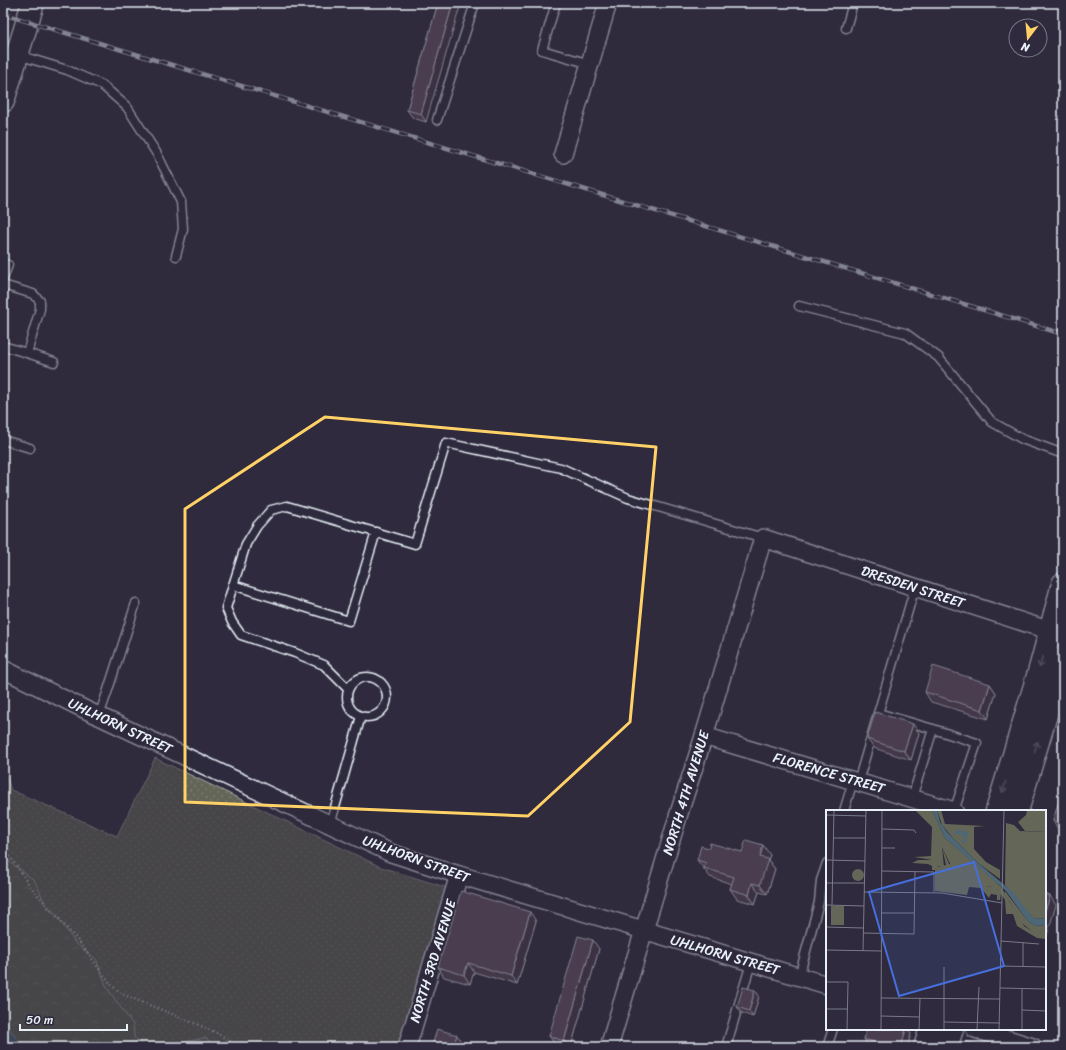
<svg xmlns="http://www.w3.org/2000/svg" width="1066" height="1050" viewBox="0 0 1066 1050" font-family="Sriracha,sans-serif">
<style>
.grass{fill:url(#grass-dots);stroke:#a6aca8}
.forest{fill:url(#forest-crowns);stroke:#a6aca8}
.water{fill:#4e6776;stroke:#8c9eaa}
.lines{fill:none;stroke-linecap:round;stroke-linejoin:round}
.service-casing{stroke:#e8f1f8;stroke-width:11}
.minor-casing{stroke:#e8f1f8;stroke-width:20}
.primary-casing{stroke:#e8f1f8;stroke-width:25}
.path{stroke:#e8f1f8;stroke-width:2.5;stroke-dasharray:1 3;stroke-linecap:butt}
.service{stroke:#2f2a3d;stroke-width:8}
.minor{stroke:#2f2a3d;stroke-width:17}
.primary{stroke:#2f2a3d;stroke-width:22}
.rail-casing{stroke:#e8f1f8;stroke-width:4.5}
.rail{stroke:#2f2a3d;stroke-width:3;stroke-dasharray:9;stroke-linecap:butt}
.wall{fill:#5b4859;stroke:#e8f1f8}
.shaded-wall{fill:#4a3b49;stroke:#e8f1f8}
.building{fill:#6a5468;stroke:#e8f1f8}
.oneway{stroke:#70707e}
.marked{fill:none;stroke:#ffd166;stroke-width:3;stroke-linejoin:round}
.labels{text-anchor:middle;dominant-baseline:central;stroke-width:3.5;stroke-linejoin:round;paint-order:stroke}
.street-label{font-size:14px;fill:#e8f1f8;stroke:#2f2a3d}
.inset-road{fill:none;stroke:#797a88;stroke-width:1}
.view{fill:#466fde;fill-opacity:0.15;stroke:#466fde;stroke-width:2}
.inset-edge{fill:none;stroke:#e8f1f8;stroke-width:2}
</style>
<defs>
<pattern id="grass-dots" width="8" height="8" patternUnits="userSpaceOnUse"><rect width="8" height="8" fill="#646657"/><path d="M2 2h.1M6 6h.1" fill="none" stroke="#7a7c70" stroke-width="1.8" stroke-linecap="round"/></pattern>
<pattern id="forest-crowns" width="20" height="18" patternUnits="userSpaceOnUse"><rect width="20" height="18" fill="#646657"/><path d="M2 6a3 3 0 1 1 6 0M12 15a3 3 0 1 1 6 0" fill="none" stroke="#7a7c70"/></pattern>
</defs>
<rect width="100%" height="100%" fill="#2f2a3d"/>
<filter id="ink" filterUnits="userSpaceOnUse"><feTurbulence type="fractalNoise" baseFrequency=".025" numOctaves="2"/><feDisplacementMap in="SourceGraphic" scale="8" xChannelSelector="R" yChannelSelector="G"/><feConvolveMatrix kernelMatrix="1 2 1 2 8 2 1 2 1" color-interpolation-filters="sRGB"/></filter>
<g filter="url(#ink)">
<polygon class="grass" points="155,758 381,867 451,889 404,1047 217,1047 205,1038 160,1047 144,1047 134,1037 133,1025 107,988 96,959 75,943 56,914 48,909 34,880 3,857 3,766 11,790 117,836"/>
<g class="forest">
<polygon points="3,857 34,880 48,909 56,914 75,943 96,959 107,988 133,1025 134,1037 144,1047 23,1047 5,1023 3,1012"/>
<polygon points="205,1038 217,1047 160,1047"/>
</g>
<polygon class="water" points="3,1012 5,1023 23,1047 3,1047"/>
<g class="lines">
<defs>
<g id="service">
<polyline points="556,3 542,50 590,64"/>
<polyline points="846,28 853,3"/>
<polyline points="18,55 67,70 102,85 127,107 157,154 181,202 183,229 176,256"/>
<polyline points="437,120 475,3"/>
<polyline points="3,263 8,265 3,279"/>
<polyline points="3,285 33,294 40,301 40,309 27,353 3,346"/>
<polyline points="799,306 905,333 938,357 992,422 1022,439 1063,454"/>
<polyline points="27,353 54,362"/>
<polyline points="3,440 30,448"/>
<polyline points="233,585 349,621 376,532"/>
<circle cx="367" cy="697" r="20"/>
<polyline points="348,689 324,665 295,653 241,635 232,622 226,608 246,544 257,526 271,510 287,506 415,544 446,443 561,468 628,498 763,538"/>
<polyline points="878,713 933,729"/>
<polyline points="99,716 107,693 136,603"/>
<polyline points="858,782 915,587"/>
<polyline points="912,798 933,729 977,743 954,811"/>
<polyline points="844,811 853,781"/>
<polyline points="330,825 361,716"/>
<polyline points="799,977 819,902 821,880 827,863"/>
<polyline points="726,1047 751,963"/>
<polyline points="827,1047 833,1029"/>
</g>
<g id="minor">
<polyline points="563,154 608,3"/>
<polyline points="3,669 86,710 391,853 459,875 827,985"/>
<polyline points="704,736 954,811"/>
<polyline points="975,1029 1033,1047"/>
<polyline points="407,1047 459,875"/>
<polyline points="609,1047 680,810 704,736 763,538 1063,635"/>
</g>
<g id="primary">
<polyline points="3,101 33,3"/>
<polyline points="997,811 1040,669 1063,584"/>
<polyline points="1017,811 1063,658"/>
<polyline points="925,1047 931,1029"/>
<polyline points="946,1047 952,1029"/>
</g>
</defs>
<use href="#service" class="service-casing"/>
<use href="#minor" class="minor-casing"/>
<use href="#primary" class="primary-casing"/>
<polyline class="path" points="3,846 30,886 80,943 112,986 122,994 194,1023 219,1034 229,1040 235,1047"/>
<use href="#service" class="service"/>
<use href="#minor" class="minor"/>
<use href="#primary" class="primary"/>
<defs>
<polyline id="rail" points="3,14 1063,334"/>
</defs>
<use href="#rail" class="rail-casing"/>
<use href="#rail" class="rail"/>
</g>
<g class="wall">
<polygon points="438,3 426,122 413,118 407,110"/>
<polygon points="990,684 996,693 988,719 931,702 925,692"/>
<polygon points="919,733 911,760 874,748 867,739"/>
<polygon points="1063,787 1063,831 1059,830 1053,821"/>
<polygon points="709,848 742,852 770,855 768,860 775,869 767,894 759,892 755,904 737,899 730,889 732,884 710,877 697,860"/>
<polygon points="536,921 517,985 474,972 470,984 444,977 438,967"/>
<polygon points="599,949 571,1047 561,1047 556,1046 549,1036"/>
<polygon points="755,990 759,996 753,1017 742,1013 737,1007"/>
<polygon points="867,1029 907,1029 911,1034 907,1047 873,1047 868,1046 864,1039"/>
</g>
<g class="shaded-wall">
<polygon points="453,3 461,3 426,122 421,114"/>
<polygon points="990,684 996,693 988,719 982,710"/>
<polygon points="913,724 919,733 911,760 904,751"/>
<polygon points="763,845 770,855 768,860 775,869 767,894 760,885 760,857"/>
<polygon points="752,883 759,892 755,904 749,895"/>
<polygon points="1050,896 1056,905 1045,942 1045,911"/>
<polygon points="530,912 536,921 517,985 511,976"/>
<polygon points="593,940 599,949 571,1047 569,1047 564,1041"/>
<polygon points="468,963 474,972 470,984 464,975"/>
<polygon points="755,990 759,996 753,1017 749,1011"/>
<polygon points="906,1029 907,1029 911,1034 907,1047 901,1047"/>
<polygon points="457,1035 461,1041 459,1047 453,1047"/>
</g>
<g class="building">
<polygon points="438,3 453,3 421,114 407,110"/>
<polygon points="933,666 990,684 982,710 925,692"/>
<polygon points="875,712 913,724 904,751 867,739"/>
<polygon points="1063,787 1063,824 1053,821"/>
<polygon points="746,840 763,845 760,857 768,859 760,885 752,883 749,895 730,889 734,877 704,868 706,863 697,860 701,846 709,848 710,843 742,852"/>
<polygon points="461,891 530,912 511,976 468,963 464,975 438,967"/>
<polygon points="1045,894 1050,896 1045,911"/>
<polygon points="578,936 593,940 564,1041 549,1036"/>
<polygon points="743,987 755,990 749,1011 737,1007"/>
<polygon points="437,1029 457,1035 453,1047 435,1047 432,1046"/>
<polygon points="867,1029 906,1029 901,1047 889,1047 864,1039"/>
<polygon points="966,1041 984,1047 964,1047"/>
</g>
<defs><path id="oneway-shaft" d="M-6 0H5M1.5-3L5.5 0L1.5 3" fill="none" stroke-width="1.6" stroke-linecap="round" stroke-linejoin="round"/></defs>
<g class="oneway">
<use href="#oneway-shaft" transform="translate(1041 662) rotate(106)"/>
<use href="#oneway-shaft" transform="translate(1036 747) rotate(-73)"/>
<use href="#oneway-shaft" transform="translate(1004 787) rotate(107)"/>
</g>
</g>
<path d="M0 0H1066V1050H0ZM325 417 656 447 630 722 528 816 185 802V509Z" fill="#2f2a3d" fill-opacity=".55" fill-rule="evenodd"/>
<path class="marked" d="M325 417 656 447 630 722 528 816 185 802V509Z"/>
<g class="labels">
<g class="street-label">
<text transform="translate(913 587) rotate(18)">DRESDEN STREET</text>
<text transform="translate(120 726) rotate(25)">UHLHORN STREET</text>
<text transform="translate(829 773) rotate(16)">FLORENCE STREET</text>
<text transform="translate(686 793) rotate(-73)">NORTH 4TH AVENUE</text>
<text transform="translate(416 859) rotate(20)">UHLHORN STREET</text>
<text transform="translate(725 955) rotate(16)">UHLHORN STREET</text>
<text transform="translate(433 961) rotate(-73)">NORTH 3RD AVENUE</text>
</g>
</g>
<g transform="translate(826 810)">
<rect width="220" height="220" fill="#2f2a3d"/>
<path d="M201 0H220V22L199 21 192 12 200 5ZM116 37 123 54 136 57 162 77 172 74 175 77 198 116 206 121 220 122V129L211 128 191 116 187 104H180L179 90 175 84 174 90H171V85L165 84 163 88 155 78 143 77 141 85 109 81V60L111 57 120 55ZM26 65a6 6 0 1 1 12 0a6 6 0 1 1-12 0Z" fill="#646657"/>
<path d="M106 0 119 28 166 68 172 74 170 76 158 77 136 57 126 58 116 37 118 57 112 56 111 60H106V56L102 54 86 53 92 50H106L88 47 105 46 106 17 90 1ZM111 0H115L119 14 159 16 148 17V39L160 52 174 60V69L152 53 127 28 116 15ZM179 81 201 110 209 116 220 115V122H207L192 110 184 92 178 85Z" fill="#646657"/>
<path d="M180 13 188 15 194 21 220 22V109L207 108 179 75ZM5 96H18V115H5Z" fill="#646657"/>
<path d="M106 0H111L114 12 121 22 152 53 187 82 207 108 220 109V115L209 116 201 110 180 81 119 28ZM129 20 142 22 139 34 135 32 138 29 135 24H128Z" fill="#4e6776"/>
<path class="inset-road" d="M0 5 40 6M56 19 88 20 90 23M7 28H39M56 38H69M0 50 39 51M56 61 108 62V82M0 73H38M38 82 116 83 176 93M0 95 38 96M6 95 8 0M55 103H88M0 117 37 118M37 123 88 124 89 62M175 131 213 134M0 140 56 141M37 141 40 0M175 156 220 157M197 157V132M0 172H22L21 220M174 178 220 179M55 188 174 189M0 199H22M196 200 220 201M55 206 94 207M118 212 174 213M55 220 56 0M93 220 94 188M118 220V157M151 220 153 177M173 220 178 0M196 220V178"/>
<path class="view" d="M148 52 178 156 73 186 43 82Z"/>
<rect width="220" height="220" class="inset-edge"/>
</g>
<rect width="1066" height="1050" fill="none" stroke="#2f2a3d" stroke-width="16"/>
<rect x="8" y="8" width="1050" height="1034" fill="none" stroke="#e8f1f8" stroke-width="1.5" filter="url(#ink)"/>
<g transform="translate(1028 38) rotate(196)"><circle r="19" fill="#2f2a3d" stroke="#797a88"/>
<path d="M0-3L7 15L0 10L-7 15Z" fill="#ffd166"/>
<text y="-6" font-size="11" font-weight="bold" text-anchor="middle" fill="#e8f1f8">N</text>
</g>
<path d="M20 1024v6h107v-6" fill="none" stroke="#e8f1f8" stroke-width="2"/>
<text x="26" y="1024" font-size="12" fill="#e8f1f8" stroke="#2f2a3d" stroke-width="3" paint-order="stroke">50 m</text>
</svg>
